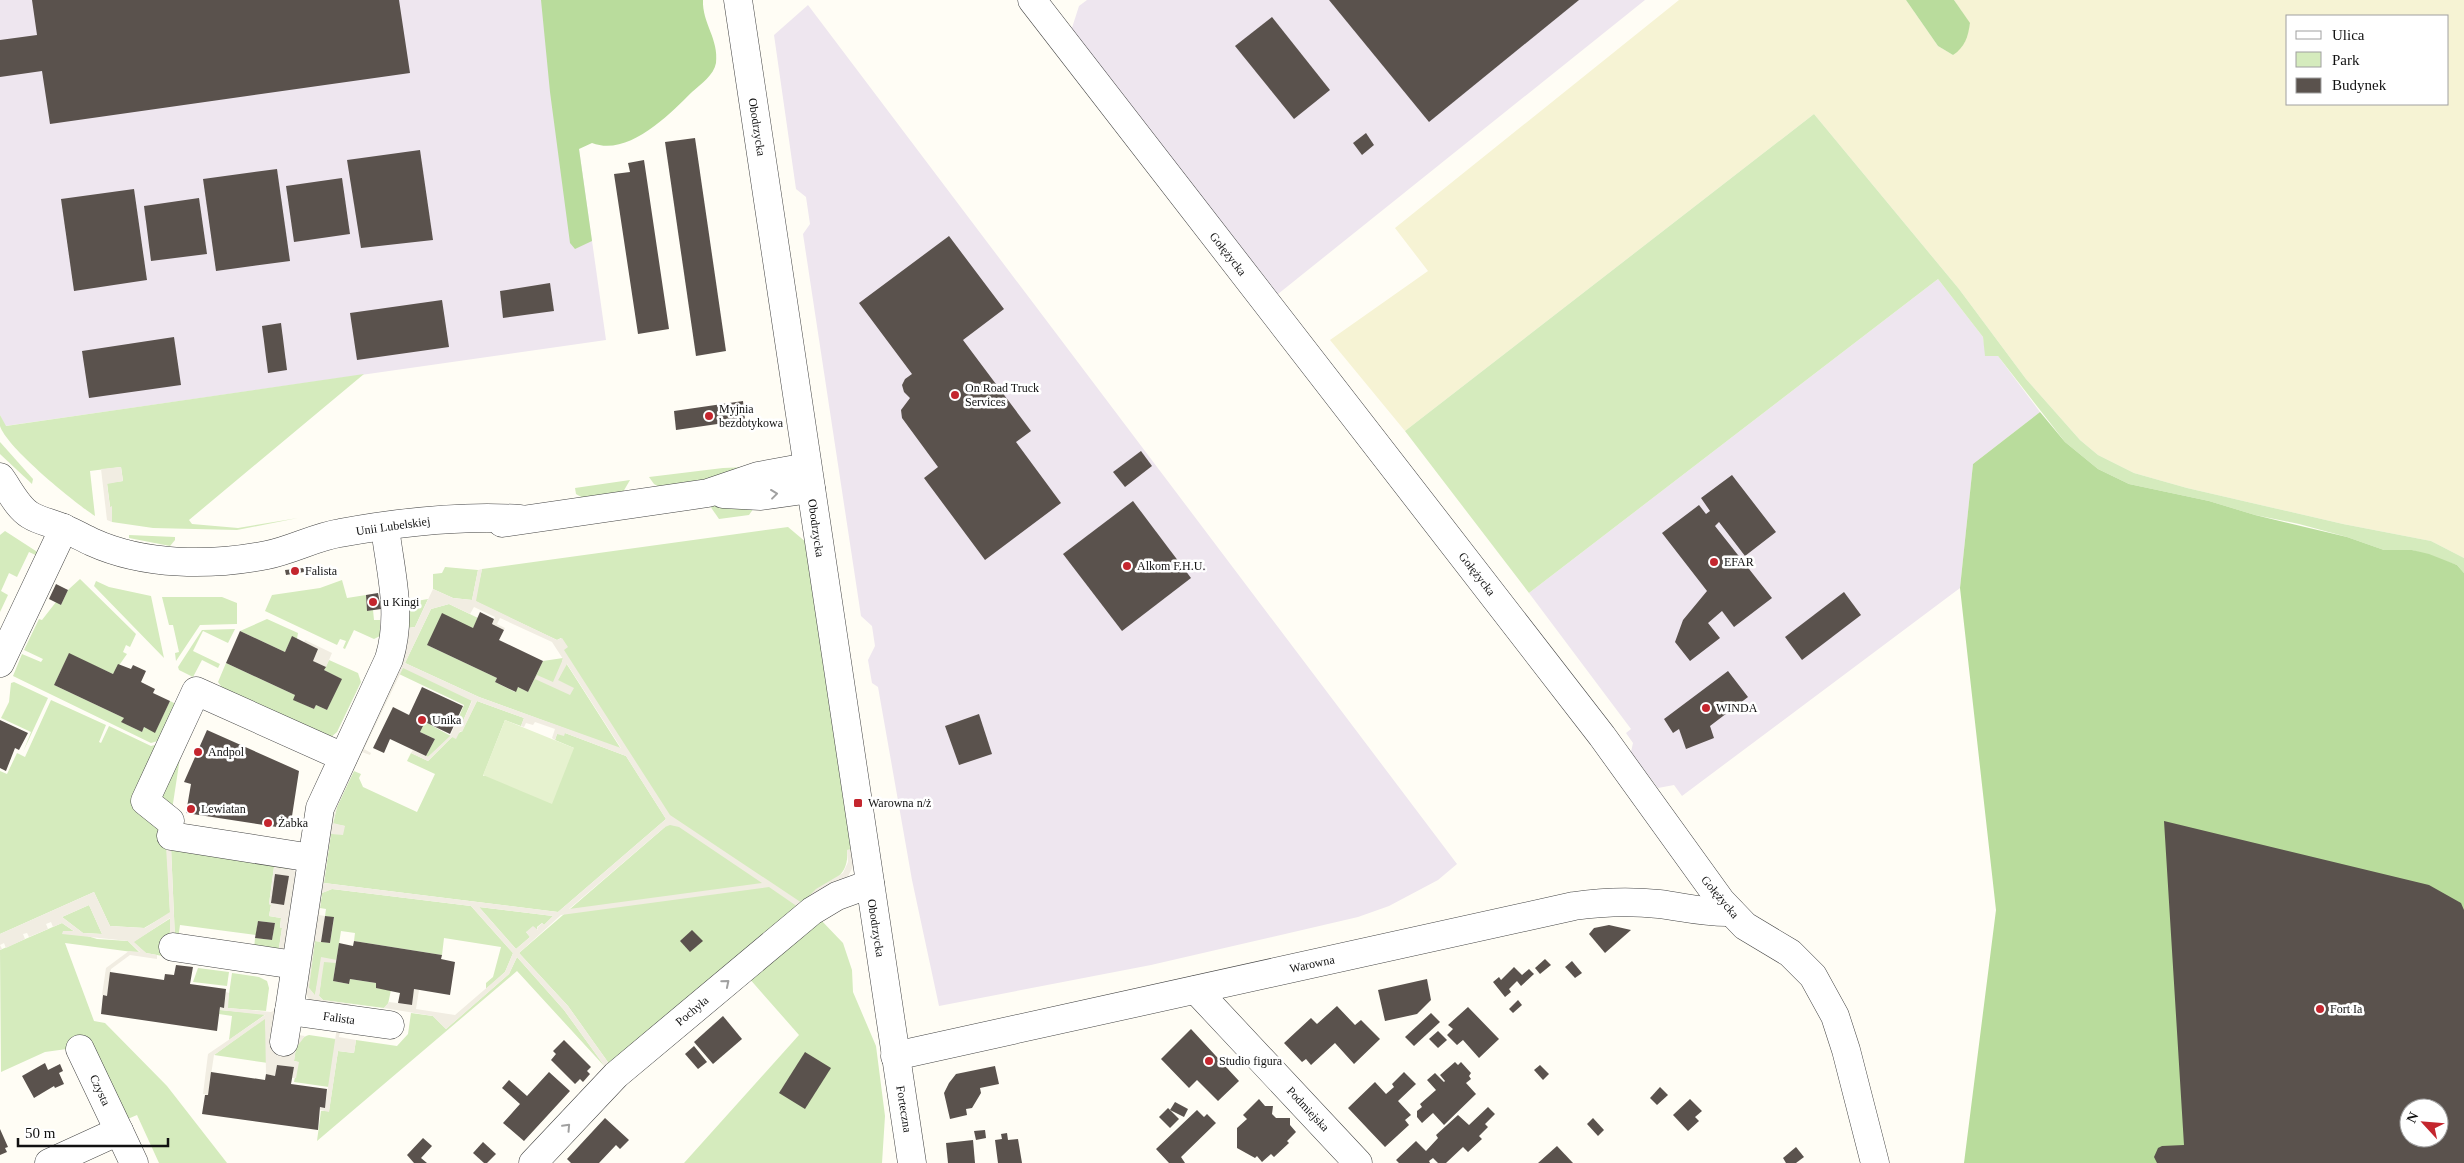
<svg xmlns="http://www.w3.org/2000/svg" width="2464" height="1163" viewBox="0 0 2464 1163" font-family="Georgia,serif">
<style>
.industrial{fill:#eee6ef}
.farmland{fill:#f6f3d4;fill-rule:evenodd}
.green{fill:#d5ebbd}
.forest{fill:#b9dc9c;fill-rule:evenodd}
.pitch{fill:#e6f2cf}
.plaza{fill:#f1ede2;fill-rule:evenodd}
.building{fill:#5a524d;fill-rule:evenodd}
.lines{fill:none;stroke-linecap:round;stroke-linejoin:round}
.minor-casing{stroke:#444;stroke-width:29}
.minor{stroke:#fff;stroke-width:28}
.oneway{stroke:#a0a0a0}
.poi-dot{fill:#c4262e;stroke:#fff;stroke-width:2}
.labels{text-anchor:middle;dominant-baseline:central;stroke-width:5;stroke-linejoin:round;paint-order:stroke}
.street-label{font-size:12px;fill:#111;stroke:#fff}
.poi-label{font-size:12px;fill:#111;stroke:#fff;text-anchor:start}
</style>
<rect width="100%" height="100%" fill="#fffdf5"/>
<g class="industrial">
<polygon points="0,0 558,0 606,340 5,426 0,415"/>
<polygon points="1087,0 1645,0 1278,294 1071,31 1079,6"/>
<polygon points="808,5 1457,864 1438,880 1389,906 1358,917 1151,965 939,1006 912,880 878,687 872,683 868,660 875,646 872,626 861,616 803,234 810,224 806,197 796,189 774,35"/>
<polygon points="1938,279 1983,337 1986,356 1998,356 2040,412 1973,464 1960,588 1682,796 1674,785 1658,788 1631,752 1633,743 1626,733 1631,729 1529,593"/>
</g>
<path class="farmland" d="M1679 0H1906L1938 46 1953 55 1970 24 1954 0H2464V558L2431 541 2343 524 2187 488 2134 473 2098 455 2080 440 2026 379 1959 289 1814 114 1405 431 1330 340 1428 271 1395 228ZM2288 16H2448V104H2288Z"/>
<g class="green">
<polygon points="1814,114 1959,289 2026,379 2080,440 2098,455 2134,473 2187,488 2343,524 2431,541 2464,558 2464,573 2457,565 2412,550 2384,550 2347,537 2299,524 2255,515 2209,501 2129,484 2098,469 2065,442 1998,356 1985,356 1983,337 1938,279 1529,593 1405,431"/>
<path d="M364 374 189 520 192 524 238 528 298 518 237 530 153 528 112 522 107 483 123 481 121 467 90 471 95 516C75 503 7 448 0 426 0 423 0 418 0 415L6 426Z"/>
<polygon points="0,442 33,479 32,484 0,454"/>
<polygon points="748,467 718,478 661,488 654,484 649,477 723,468"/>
<polygon points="630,480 623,492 583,498 576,494 575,488"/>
<polygon points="756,505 749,515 719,519 710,506"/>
<path d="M788 527 807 543 854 849 847 850C850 877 829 883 809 898L610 1065 568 1006 519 953 665 827 669 815 563 650 561 638 557 640 475 601 482 569Z"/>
<polygon points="5,531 42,555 40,557 29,552 17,577 9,573 1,591 8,595 0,612 0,535"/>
<polygon points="129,535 175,537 175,540 170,546 129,538"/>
<polygon points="445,567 478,570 472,600 453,598 433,589 433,574 442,573"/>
<polygon points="80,579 136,634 130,647 126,645 123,652 127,654 113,674 69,654 54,685 124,718 122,722 142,732 144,727 155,732 170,701 180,706 164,739 151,743 13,676 22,654 41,662 43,659 24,650 39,619 42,620 56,602 61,605 68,590"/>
<polygon points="342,580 347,598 366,595 367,611 373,610 374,620 380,620 380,636 374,639 354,630 345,649 343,648 346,641 340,639 337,645 265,611 272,595 320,588"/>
<polygon points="96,581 109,587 151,596 164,658 94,586"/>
<polygon points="162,597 222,597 237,603 237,624 200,625 176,661 175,653 179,652 173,625 169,625"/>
<polygon points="428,599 415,627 408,628 405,603"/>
<polygon points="449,604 478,618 473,628 427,645 497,678 495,682 515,692 518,687 528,692 543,661 563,658 558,680 566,663 621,749 479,697 405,663 431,609"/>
<polygon points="267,619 298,633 296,644 290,641 285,652 240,631"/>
<polygon points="235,629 228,643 203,631 193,651 220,664 218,668 202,660 193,677 179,670 178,667 202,630"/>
<polygon points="329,660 358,673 361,682 337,732 330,738 223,689 218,682 226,663 295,695 294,700 314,709 316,705 327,710 341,679 324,670"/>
<polygon points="403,667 472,700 463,721 458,719 464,705 399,674"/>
<polygon points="14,682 48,698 23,752 31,732 1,718 9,702 11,683"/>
<polygon points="51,700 106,725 99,742 101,743 109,726 151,746 162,743 134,803 168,832 167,850 170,913 144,928 110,926 94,892 0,934 0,771 7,774 17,753 25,757"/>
<polygon points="477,701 524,718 521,726 505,720 483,776 574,748 555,740 557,734 565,733 626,756 666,819 558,912 324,883 331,833 345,826 333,824 337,807 354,771 361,774 359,778 363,787 417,812 435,774 407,761 411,753 428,761 452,737 462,731"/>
<polygon points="425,722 451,736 428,757 426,756 435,739 420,732"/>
<polygon points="181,751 172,810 162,802 159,793"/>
<polygon points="171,847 287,865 287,869 274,867 269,904 271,905 269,916 281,918 280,927 282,928 278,954 254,950 255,938 272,940 275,923 258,921 256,935 180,925 178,939 175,939"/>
<polygon points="332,889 471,906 513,953 505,972 486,989 486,983 493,977 501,947 444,938 442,955 354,941 355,933 341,931 333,981 349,984 350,979 376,983 376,988 391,990 388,1004 384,1008 323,1000 319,996 321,980 318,980 315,996 309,988 308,983 315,941 330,943 334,918 325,916 326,909 320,908 322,893"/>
<polygon points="89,905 102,934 83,933 62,917"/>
<polygon points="479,907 553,916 544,925 542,923 537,927 537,930 526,932 530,937 516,949"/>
<polygon points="171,918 168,957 146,953 133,942"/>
<polygon points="819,918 843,943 852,970 853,992 876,1046 885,1116 882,1163 684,1163 799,1035 748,977"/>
<polygon points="62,923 75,932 97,939 128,941 140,953 65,943 94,1021 105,1023 167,1086 227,1163 159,1163 137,1115 123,1121 74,1048 45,1052 1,1072 0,950"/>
<polygon points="517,957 564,1010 606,1068 517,971 317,1141 321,1111 329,1111 338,1051 354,1053 356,1040 397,1046 408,1034 411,1013 433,1016 446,1029 509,974"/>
<polygon points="198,968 229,972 227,986 193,982"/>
<polygon points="232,973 259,977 267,981 269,988 266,1011 227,1008"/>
<polygon points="220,1010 266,1014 229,1040 232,1016 219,1014"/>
<polygon points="265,1018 268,1063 214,1055"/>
<path d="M309 1035 336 1039 329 1087 294 1082 298 1062 294 1061C296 1050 296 1039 309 1035Z"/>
</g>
<g class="forest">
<path d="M541 0H703C702 23 719 39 716 63 714 75 701 84 692 92 669 115 628 157 592 143L579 149 592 241 575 249 570 243 550 92Z"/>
<path d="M1906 0H1954L1970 23C1968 37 1965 47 1953 55L1938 46Z"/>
<path d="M2040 412 2065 442 2098 469 2129 484 2209 501 2255 515 2347 537 2384 550H2412L2429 554 2457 565 2464 573V1163H1964L1996 910 1960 588 1973 464ZM2409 1108H2439V1138H2409Z"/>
</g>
<polygon class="pitch" points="505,720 574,748 552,804 483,775"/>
<g class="plaza">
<polygon points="121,467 123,481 107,484 110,507 112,506 112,522 107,520 101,469"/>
<path d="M482 569 476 601 557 640 562 638 568 647 564 650 670 815 802 903 816 889 843 873 848 862 847 850 854 849 856 861 847 878 810 901 609 1071H606V1068L564 1010 517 957 509 974 446 1029 433 1016 384 1008 389 1002 412 1005 414 989 419 990 416 1009 455 1015 505 972 513 953 471 906 332 889 322 893 319 915 325 916 321 942 315 941 309 988 315 995 321 957 337 960 336 963 324 962 319 996 323 1000 351 1004 350 1010 318 1005 310 1001 303 990 302 981 326 822 334 796 403 653 408 628 415 627 433 589 453 598 472 600 478 570ZM449 604 470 614 474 607 495 617 492 624 504 630 505 628 497 624 500 618 552 642 563 659 553 682 537 675 535 679 570 695 574 688 558 680 567 664 621 748 479 697 405 663 431 609ZM403 668 472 701 463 721 458 719 450 736 428 757 413 750 411 753 428 761 452 737 456 739 460 731 462 732 477 701 524 718 521 726 524 727 526 723 533 725 535 722 555 729 552 738 555 740 557 734 564 736 565 733 626 756 666 819 558 912 324 883 331 834 343 835 345 826 333 823 337 807 362 752 370 755 371 753 364 749ZM670 825 679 827 762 883 569 909 665 827ZM769 887 798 907 610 1065 568 1006 519 953 561 915ZM479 907 553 916 544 925 542 923 537 928 538 930 533 926 526 932 530 937 516 949Z"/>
<polygon points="305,640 332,653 326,667 313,661 302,647"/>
<path d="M166 847H171L175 939 170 938V918L134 942 146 953 157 955V959L130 955 111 969 107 996 102 995 106 968 129 951 140 952 128 941 62 934 63 931H74L62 923 53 927 51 922 46 924 48 929 29 937 27 933 23 934 25 939 6 948 4 943 0 945 2 949 0 950V934L94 892 110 926 145 928 170 912ZM89 905 102 934 83 933 62 917Z"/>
<polygon points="287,865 298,874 287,955 278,954 282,928 280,928 281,918 269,916 271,905 269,904 274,867 286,869"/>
<polygon points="226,992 229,993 228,1008 271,1012 280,1008 298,1035 305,1036 296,1048 294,1061 299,1062 296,1078 292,1078 294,1067 277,1065 275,1076 266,1074 265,1019 214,1055 208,1095 203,1094 208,1054 265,1015 220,1010 220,1007 224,1007"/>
<polygon points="337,1027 341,1027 339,1037 356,1040 354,1053 338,1051 329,1112 320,1110 320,1107 325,1107"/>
</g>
<g class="building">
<polygon points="32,0 399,0 410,73 50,124 42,71 0,77 0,40 37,35"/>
<polygon points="1329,0 1579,0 1429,122"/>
<polygon points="1272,17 1330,90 1294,119 1235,46"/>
<polygon points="1366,133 1374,145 1362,155 1353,143"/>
<polygon points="695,138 726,351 696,356 665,142"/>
<polygon points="420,150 433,240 361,248 347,160"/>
<polygon points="644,160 669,329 638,334 614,174 630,172 628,163"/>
<polygon points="277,169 290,261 216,271 203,179"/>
<polygon points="342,178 350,234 294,242 286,186"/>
<polygon points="134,189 147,280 74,291 61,199"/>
<polygon points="199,198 207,254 151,261 144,206"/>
<polygon points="949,236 1004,309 963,340 1031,431 1016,442 1061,503 985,560 924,478 938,467 902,418 901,410 910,398 904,392 902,385 905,379 912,374 859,303"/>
<polygon points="550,283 554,311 503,318 500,291"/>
<polygon points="442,300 449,347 357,360 350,313"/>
<polygon points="281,323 287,370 268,373 262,326"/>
<polygon points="174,337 181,385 89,398 82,351"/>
<polygon points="743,401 745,420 676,430 674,411"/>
<polygon points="1141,451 1152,466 1125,487 1113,472"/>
<polygon points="1732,475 1776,532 1745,556 1719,522 1715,526 1772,598 1734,627 1722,611 1708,623 1720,638 1690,661 1675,642 1683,620 1707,591 1662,533 1699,505 1706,514 1710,511 1701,498"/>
<polygon points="1133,501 1191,578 1122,631 1063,554"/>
<polygon points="304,568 304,572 286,575 285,570"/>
<polygon points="56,584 68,590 61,605 49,599"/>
<polygon points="1844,592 1861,615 1802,660 1785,637"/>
<polygon points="378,593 381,609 367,611 366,595"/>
<polygon points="480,612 494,619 492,624 504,630 499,640 543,661 528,692 518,687 516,692 495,682 497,678 427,645 442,613 473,628"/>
<polygon points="240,631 285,652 292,636 318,649 313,661 326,667 324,670 342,679 327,710 316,705 314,709 293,700 295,695 226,663"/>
<polygon points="69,653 113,674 118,664 131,669 133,665 146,671 141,682 155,689 153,693 170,701 155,733 144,727 142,732 121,722 124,718 54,685"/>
<polygon points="1728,671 1748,697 1710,726 1714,738 1686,749 1679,729 1673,733 1664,719"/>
<polygon points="422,687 463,706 450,734 425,722 420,732 435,739 426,756 390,739 384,753 373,748 393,707 409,715"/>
<polygon points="979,714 992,754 959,765 945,726"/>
<polygon points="0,720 28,733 19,750 15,748 6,771 0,768"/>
<polygon points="207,730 299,771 290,829 186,813 191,784 184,782"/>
<path d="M2164 821 2429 885 2461 903 2464 910V1163H2157L2154 1157 2158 1148 2162 1146 2184 1145ZM2409 1108H2439V1138H2409Z"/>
<polygon points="275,874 289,876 284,905 271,903"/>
<polygon points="325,916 334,917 330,943 321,942"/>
<polygon points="258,921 275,923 272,940 255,938"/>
<polygon points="1609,925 1631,930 1605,953 1589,934 1594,928"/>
<polygon points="692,930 703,941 690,952 680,941"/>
<polygon points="354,941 442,955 441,959 455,962 450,995 414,989 412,1005 398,1003 400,993 376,988 376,983 350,979 349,984 333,981 339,943 353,946"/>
<polygon points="1545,959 1551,965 1540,974 1535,968"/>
<polygon points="1572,961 1582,973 1575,978 1565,967"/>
<polygon points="176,965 193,967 190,984 226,989 224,1008 220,1007 217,1031 101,1014 103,995 107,996 110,972 164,980 165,974 174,975"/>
<polygon points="1514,967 1522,975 1529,969 1534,974 1521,986 1517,981 1509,989 1511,992 1505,997 1493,982 1499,977 1501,980"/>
<polygon points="1427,979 1431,1000 1417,1014 1385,1021 1378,990"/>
<polygon points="1518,1000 1522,1005 1513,1013 1509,1009"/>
<polygon points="1337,1006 1355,1025 1361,1020 1380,1039 1354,1064 1335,1043 1311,1065 1306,1059 1302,1062 1284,1043 1311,1018 1317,1024"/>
<polygon points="1468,1007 1499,1039 1479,1058 1463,1040 1457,1045 1447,1035 1453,1029 1448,1025"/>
<polygon points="1431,1013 1440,1022 1414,1046 1405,1037"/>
<polygon points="723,1016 742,1039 713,1064 694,1042"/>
<polygon points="1191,1029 1239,1081 1218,1101 1197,1080 1189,1088 1161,1059"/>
<polygon points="1438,1031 1447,1040 1438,1048 1429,1039"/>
<polygon points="564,1040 591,1067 587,1071 590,1074 583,1082 580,1079 575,1084 551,1060 556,1054 553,1051"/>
<polygon points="694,1046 707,1062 698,1069 685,1054"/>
<polygon points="805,1052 831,1068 805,1109 779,1093"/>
<polygon points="1455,1062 1458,1065 1461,1062 1471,1073 1469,1076 1471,1079 1466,1083 1476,1094 1444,1125 1433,1113 1422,1123 1417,1117 1417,1111 1422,1107 1420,1104 1436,1090 1427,1080 1435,1073 1444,1082 1445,1081 1440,1075"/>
<polygon points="45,1063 48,1070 60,1064 63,1071 59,1073 64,1084 55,1088 54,1086 34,1098 22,1076"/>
<polygon points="277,1065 294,1067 291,1084 327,1089 325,1108 320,1107 318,1130 202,1114 205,1095 208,1095 211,1072 265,1080 266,1074 275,1076"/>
<polygon points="1540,1065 1549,1074 1543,1080 1534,1070"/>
<polygon points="995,1066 999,1084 980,1088 981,1093 972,1108 966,1109 967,1115 950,1119 944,1093 949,1083 956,1074"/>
<polygon points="549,1072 570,1091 524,1141 503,1123 520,1104 502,1088 509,1080 527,1096"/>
<polygon points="1404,1072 1416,1084 1398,1101 1411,1115 1405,1120 1409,1125 1385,1147 1348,1108 1375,1082 1386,1094 1394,1087 1392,1084"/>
<polygon points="1660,1087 1668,1095 1657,1105 1650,1098"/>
<polygon points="1259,1099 1265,1106 1273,1106 1272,1114 1276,1118 1290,1118 1290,1125 1296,1132 1287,1141 1289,1143 1274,1157 1271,1154 1262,1162 1257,1156 1255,1158 1237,1148 1237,1128 1247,1119 1243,1115"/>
<polygon points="1690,1099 1702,1111 1695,1117 1699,1121 1688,1131 1673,1115"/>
<polygon points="1175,1102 1188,1109 1184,1117 1170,1110"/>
<polygon points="1488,1107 1495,1114 1485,1124 1488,1127 1479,1136 1482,1139 1468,1152 1463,1147 1446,1163 1438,1163 1433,1158 1429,1161 1430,1163 1399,1163 1396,1160 1416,1141 1426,1151 1438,1138 1436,1135 1458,1115 1469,1125"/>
<polygon points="1168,1108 1179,1119 1170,1128 1159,1117"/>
<polygon points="1197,1110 1204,1117 1207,1114 1216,1123 1181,1157 1185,1163 1169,1163 1156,1149"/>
<polygon points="605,1118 629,1140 620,1149 616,1145 599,1163 571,1163 567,1159"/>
<polygon points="1593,1118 1604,1130 1598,1136 1587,1124"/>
<polygon points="0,1129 8,1147 5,1148 7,1152 0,1155"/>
<polygon points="985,1130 986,1138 976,1140 974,1131"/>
<polygon points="1007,1133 1008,1140 1018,1139 1022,1163 998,1163 995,1140 1002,1139 1001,1134"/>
<polygon points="423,1138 432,1146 421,1158 427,1163 414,1163 407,1155"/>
<polygon points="973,1140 975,1163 948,1163 946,1143"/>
<polygon points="483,1142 496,1154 487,1163 484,1163 473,1153"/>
<polygon points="1557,1146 1573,1163 1538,1163"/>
<polygon points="1796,1147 1804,1157 1796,1163 1786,1163 1783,1158"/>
</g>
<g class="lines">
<defs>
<g id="minor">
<polyline points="738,0 912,1163"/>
<polyline points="1032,0 1602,736 1721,901 1745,926 1790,953 1813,976 1835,1016 1846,1050 1875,1163"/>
<path d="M0 477C9 489 17 507 30 515 41 522 54 523 65 529 75 533 83 538 92 542 145 566 211 566 267 555 292 550 315 537 340 533 400 522 459 515 520 519"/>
<polyline points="723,494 761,496 811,489"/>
<polyline points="502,523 708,493 758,476 807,467"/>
<path d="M386 535C392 579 402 616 389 659L320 808 289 1011 390 1025"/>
<polyline points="0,663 64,528"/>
<polyline points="170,821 145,801 196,691 343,757"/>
<polyline points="171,836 312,858"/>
<polyline points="173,947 295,965"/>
<polyline points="1196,990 1358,1163"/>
<polyline points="284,1042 289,1011"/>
<polyline points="80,1049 119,1131"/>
<path d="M895 1056 1574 906C1602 902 1630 901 1659 904 1684 907 1705 913 1731 912"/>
<polyline points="49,1163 119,1131 134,1163"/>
<polyline points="533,1163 616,1075 812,911 837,896 870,884"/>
</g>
</defs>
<use href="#minor" class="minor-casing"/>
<use href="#minor" class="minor"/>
</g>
<defs><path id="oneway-chevron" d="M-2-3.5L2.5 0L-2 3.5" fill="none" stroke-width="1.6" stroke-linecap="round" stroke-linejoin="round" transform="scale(1.25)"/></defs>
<g class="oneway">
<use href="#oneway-chevron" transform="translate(774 494) rotate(-7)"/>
<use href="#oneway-chevron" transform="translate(726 983) rotate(-40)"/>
<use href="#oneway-chevron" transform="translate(567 1127) rotate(-47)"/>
</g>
<g class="poi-dot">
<circle cx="955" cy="395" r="5"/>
<circle cx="709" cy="416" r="5"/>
<circle cx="1714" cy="562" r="5"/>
<circle cx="1127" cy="566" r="5"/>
<circle cx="295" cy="571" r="5"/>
<circle cx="373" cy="602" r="5"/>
<circle cx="1706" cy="708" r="5"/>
<circle cx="422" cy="720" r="5"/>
<circle cx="198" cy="752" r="5"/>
<rect x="853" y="798" width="10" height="10" rx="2.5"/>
<circle cx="191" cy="809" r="5"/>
<circle cx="268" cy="823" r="5"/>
<circle cx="2320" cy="1009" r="5"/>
<circle cx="1209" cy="1061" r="5"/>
</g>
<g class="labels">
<g class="street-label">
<text transform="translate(757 127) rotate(81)">Obodrzycka</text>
<text transform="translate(1228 254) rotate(52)">Gołężycka</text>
<text transform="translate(393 526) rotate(-8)">Unii Lubelskiej</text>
<text transform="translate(816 528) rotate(82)">Obodrzycka</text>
<text transform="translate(1477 574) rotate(52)">Gołężycka</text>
<text transform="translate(1720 897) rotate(50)">Gołężycka</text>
<text transform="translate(876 928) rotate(81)">Obodrzycka</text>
<text transform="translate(1312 964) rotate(-12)">Warowna</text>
<text transform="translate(692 1011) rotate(-40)">Pochyła</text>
<text transform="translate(339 1018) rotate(8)">Falista</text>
<text transform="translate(100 1090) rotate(65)">Czysta</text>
<text transform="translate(904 1109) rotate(81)">Forteczna</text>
<text transform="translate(1308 1109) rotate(47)">Podmiejska</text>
</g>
<g class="poi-label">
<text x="965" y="388">On Road Truck<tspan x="965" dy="14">Services</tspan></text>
<text x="719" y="409">Myjnia<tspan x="719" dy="14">bezdotykowa</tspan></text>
<text x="1724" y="562">EFAR</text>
<text x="1137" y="566">Alkom F.H.U.</text>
<text x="305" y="571">Falista</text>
<text x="383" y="602">u Kingi</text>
<text x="1716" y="708">WINDA</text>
<text x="432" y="720">Unika</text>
<text x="208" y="752">Andpol</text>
<text x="868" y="803">Warowna n/ż</text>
<text x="201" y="809">Lewiatan</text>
<text x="278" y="823">Żabka</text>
<text x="2330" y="1009">Fort Ia</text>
<text x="1219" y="1061">Studio figura</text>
</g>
</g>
<rect x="2286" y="15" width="162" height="90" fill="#ffffff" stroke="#a0a0a0"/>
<rect x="2296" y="31" width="25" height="8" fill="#ffffff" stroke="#a0a0a0"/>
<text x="2332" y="40" font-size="15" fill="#111111">Ulica</text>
<rect x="2296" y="52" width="25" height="15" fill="#d5ebbd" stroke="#a0a0a0"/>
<text x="2332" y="65" font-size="15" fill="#111111">Park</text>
<rect x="2296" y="78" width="25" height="15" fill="#5a524d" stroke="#a0a0a0"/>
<text x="2332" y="90" font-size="15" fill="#111111">Budynek</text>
<g transform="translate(2424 1123) rotate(296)"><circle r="24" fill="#ffffff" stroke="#a0a0a0"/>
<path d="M0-4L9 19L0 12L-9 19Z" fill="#c4262e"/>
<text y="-8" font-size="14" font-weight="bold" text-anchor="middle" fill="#111111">N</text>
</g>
<path d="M18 1138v8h150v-8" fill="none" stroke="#111111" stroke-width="2.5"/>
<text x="25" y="1138" font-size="15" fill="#111111" stroke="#ffffff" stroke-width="4" paint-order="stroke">50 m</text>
</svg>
